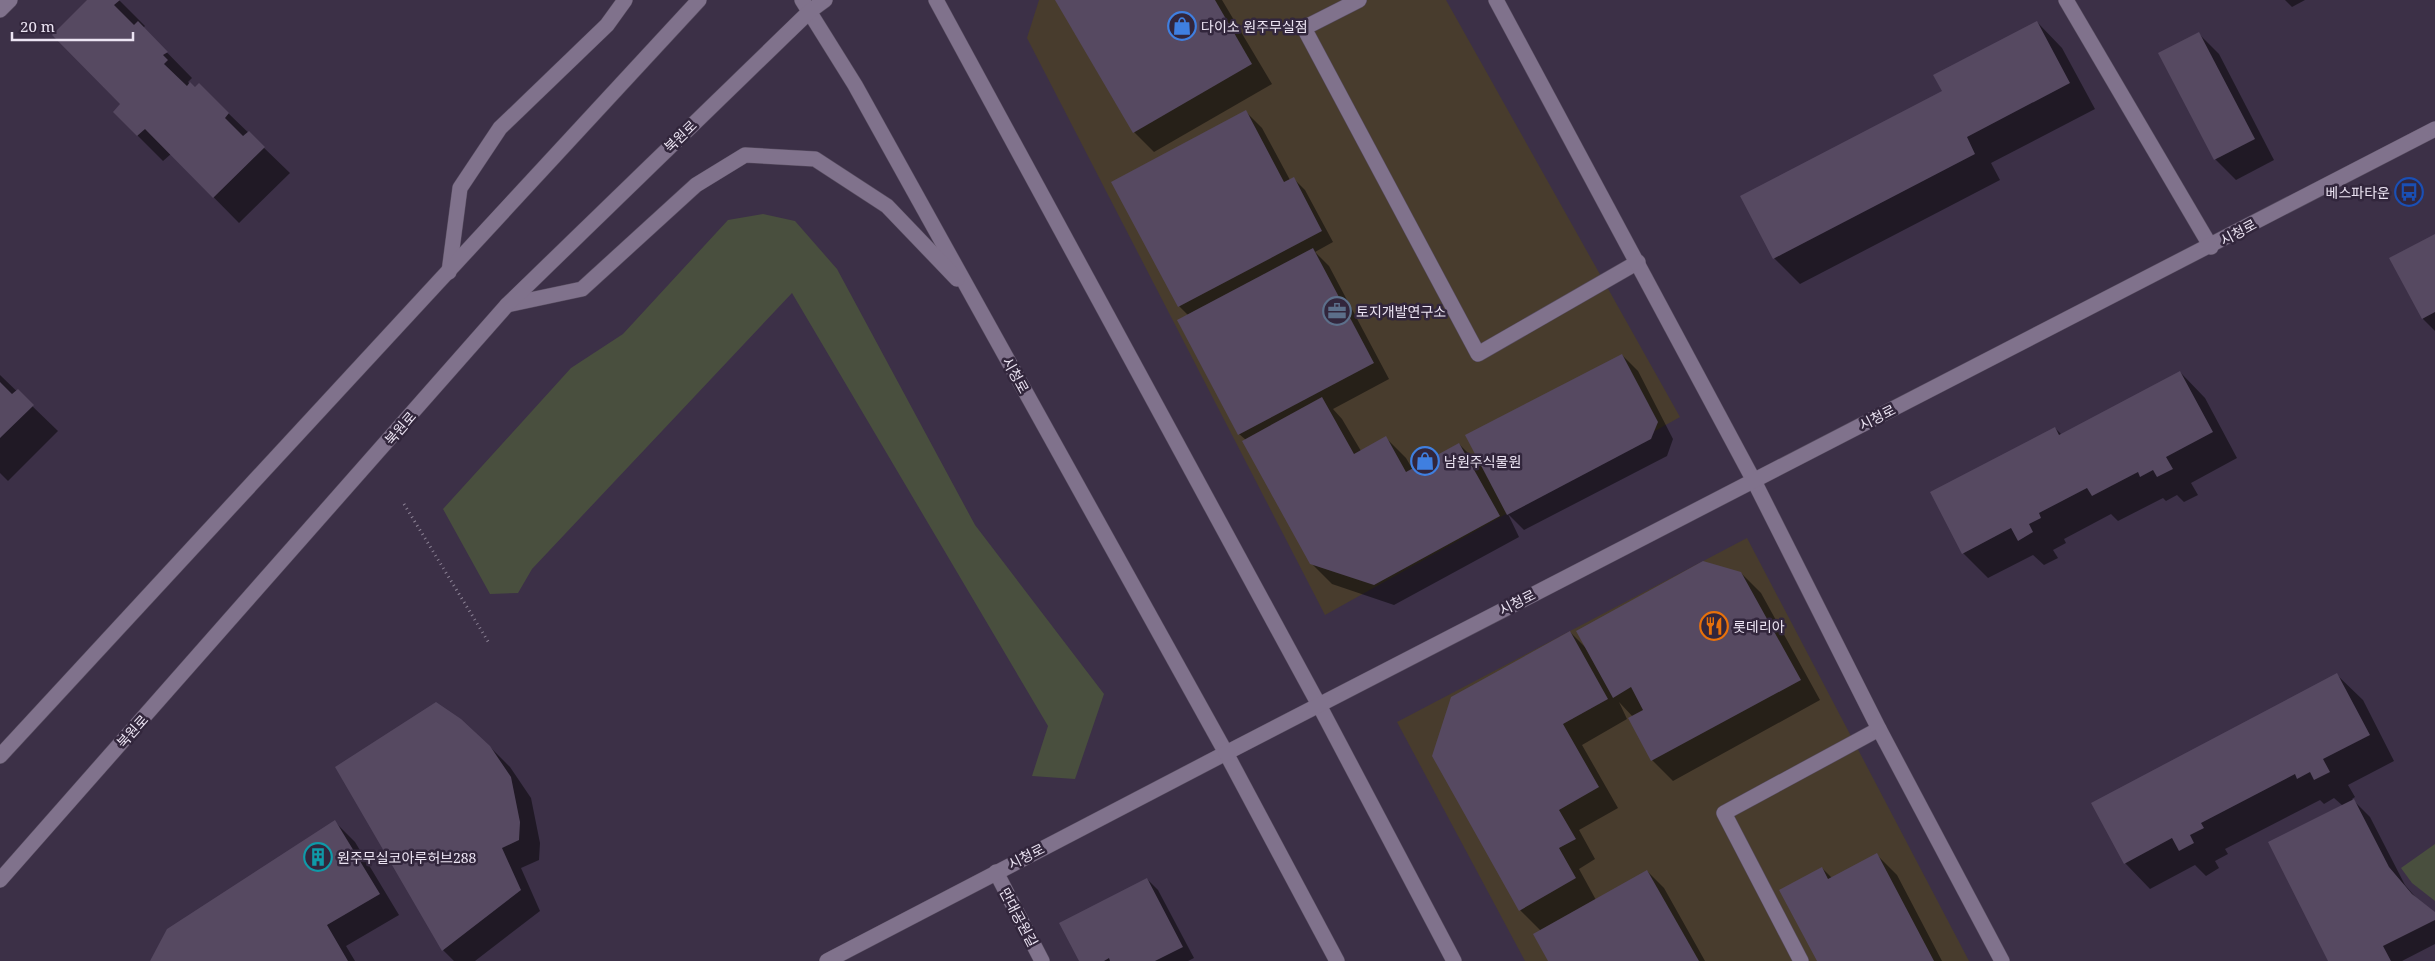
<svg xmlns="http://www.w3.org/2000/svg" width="2435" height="961" viewBox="0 0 2435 961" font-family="'Noto Serif','Noto Sans KR',serif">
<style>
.commercial{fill:#483c2d}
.green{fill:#494f3e}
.shadow{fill:#0007}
.building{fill:#564961}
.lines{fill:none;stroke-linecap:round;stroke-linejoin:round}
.lane-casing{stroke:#574d60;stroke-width:16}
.street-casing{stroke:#574d60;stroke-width:16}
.secondary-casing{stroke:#574d60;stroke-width:16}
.path{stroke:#8d8396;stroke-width:3;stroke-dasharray:1 4;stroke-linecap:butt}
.lane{stroke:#80728c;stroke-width:15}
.street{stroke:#80728c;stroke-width:15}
.secondary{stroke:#80728c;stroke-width:15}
.labels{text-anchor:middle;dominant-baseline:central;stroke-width:5;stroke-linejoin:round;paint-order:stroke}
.poi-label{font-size:14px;fill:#ece4f3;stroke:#32263c;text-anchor:start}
.street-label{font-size:14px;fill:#ece4f3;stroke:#32263c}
</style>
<rect width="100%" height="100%" fill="#3c3047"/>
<g class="commercial">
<polygon points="1039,0 1446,0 1680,417 1325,615 1027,38"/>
<polygon points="1747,538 1969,961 1525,961 1397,722"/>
</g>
<g class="green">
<polygon points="763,214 795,221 837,269 975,525 1104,694 1075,779 1032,776 1048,726 792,293 532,569 518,593 490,594 443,509 571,368 623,334 728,220"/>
<polygon points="2435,844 2435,901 2412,883 2401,868"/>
</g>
<g class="shadow">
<polygon points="89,0 119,0 145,26 143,28 192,78 188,82 195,89 199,85 290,173 239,223 171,154 163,161 114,112 122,104"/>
<polygon points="1057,0 1222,0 1272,84 1154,152 1134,132"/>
<polygon points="2285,0 2305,0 2292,7"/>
<polygon points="2037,22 2062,48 2095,109 1991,163 2000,180 1800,284 1774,258 1944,91"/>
<polygon points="2199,34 2219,54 2274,160 2236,180 2215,159"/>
<polygon points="1246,112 1262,128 1290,180 1293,178 1305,190 1333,242 1315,252 1329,266 1389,379 1333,409 1342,419 1361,451 1386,438 1406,458 1413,470 1459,444 1483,468 1622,355 1638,371 1673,439 1667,456 1524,530 1508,514 1519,537 1394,605 1332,584 1311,563 1246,440 1239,434 1188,315 1179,306 1113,182"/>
<polygon points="2435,235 2435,331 2423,319 2391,258"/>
<polygon points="2180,372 2205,398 2237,458 2191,483 2198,495 2184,502 2177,495 2166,501 2163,498 2118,521 2111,514 2064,539 2066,543 2053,550 2058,558 2044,565 2033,555 1988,578 1963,553 2055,428 2062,435"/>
<polygon points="0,375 58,431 8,481 0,473"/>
<polygon points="1741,573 1761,593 1820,700 1673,781 1652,760 1630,719 1633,717 1619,702 1627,719 1582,745 1618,808 1579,830 1595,859 1579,869 1596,900 1647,871 1664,888 1705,961 1550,961 1541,931 1520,910 1570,632 1586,648"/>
<polygon points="2337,675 2363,700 2394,761 2348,785 2355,797 2352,799 2370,817 2405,885 2418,900 2435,913 2435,944 2402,961 2330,961 2343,806 2334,798 2324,804 2320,800 2225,849 2228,854 2215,861 2219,868 2206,876 2195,865 2150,889 2125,863"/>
<polygon points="489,746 510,767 531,798 540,843 539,860 521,868 540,911 475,961 454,961 443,950"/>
<polygon points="335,822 355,842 399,915 346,946 355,961 152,961"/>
<polygon points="1877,855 1897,875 1942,961 1818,961 1822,868 1832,878"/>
<polygon points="1147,879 1158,890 1194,958 1188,961 1080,961"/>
</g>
<g class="building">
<polygon points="87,0 120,0 114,5 134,25 138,21 168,52 163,55 168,60 164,64 187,86 190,82 195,87 199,83 229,113 225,118 243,136 249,131 265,147 213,198 145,129 137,136 113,112 120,104 52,35"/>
<polygon points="1055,0 1215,0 1252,64 1133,133"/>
<polygon points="2037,21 2070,83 1967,137 1975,154 1773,259 1740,196 1942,91 1933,75"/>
<polygon points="2199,32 2255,139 2214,160 2158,53"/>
<polygon points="1246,110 1284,182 1294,177 1322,231 1178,307 1111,182"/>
<polygon points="2435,234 2435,312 2422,319 2389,258"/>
<polygon points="1313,248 1374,363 1238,435 1177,320"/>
<polygon points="1622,354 1658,422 1651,439 1507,515 1465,435"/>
<polygon points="2180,371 2213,432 2166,457 2173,469 2157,477 2153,470 2140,477 2138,472 2092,496 2087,488 2039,513 2041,518 2029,524 2033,532 2018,541 2011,528 1962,554 1930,492 2055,427 2059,435"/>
<polygon points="0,382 12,394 18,389 34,405 0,438"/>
<polygon points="1322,397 1354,454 1386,436 1406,472 1459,443 1500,516 1374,585 1310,564 1242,441"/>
<polygon points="1703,561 1741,572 1801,680 1651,761 1628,718 1643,710 1631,687 1613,698 1576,631"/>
<polygon points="1570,631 1608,699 1563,724 1599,787 1559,810 1576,839 1559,848 1576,878 1519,911 1432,756 1451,697"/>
<polygon points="2337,673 2370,735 2323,759 2330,772 2314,780 2310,772 2297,779 2295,774 2201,823 2204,828 2190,835 2194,843 2179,851 2172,838 2124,864 2091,803"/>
<polygon points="436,702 461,719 490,746 511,777 520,822 519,840 502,848 521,890 442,951 335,767"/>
<polygon points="2354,799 2389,867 2412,894 2435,912 2435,920 2383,946 2391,961 2328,961 2268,842"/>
<polygon points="335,820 380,894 327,925 348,961 150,961 167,929"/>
<polygon points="1877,853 1934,961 1817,961 1779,890 1822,867 1828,879"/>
<polygon points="1647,870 1699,961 1548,961 1533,934"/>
<polygon points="1147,878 1183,947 1155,961 1110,961 1109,958 1104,961 1079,961 1059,923"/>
</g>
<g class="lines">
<defs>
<g id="lane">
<polyline points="1359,0 1304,28 1478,354 1638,262"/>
<polyline points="2066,0 2211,247"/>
<polyline points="0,10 10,0"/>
<polyline points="1801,961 1724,813 1879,729"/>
</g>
<g id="street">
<polyline points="1496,0 1754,481 1879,729 2002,961"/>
<polyline points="996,872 1042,961"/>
<polyline points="827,961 1226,753"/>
</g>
<g id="secondary">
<polyline points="802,0 855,85 1226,753 1337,961"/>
<polyline points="936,0 1319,705 1454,961"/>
<polyline points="449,272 460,188 500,128 607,25 625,0"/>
<polyline points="507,305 582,289 696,185 745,155 815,159 887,206 957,279"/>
<polyline points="1226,753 2435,129"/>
<polyline points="0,756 699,0"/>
<polyline points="0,880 507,305 810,11 825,0"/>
</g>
</defs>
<use href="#lane" class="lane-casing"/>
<use href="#street" class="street-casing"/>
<use href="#secondary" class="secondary-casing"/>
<polyline class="path" points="404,504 489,643"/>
<use href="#lane" class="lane"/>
<use href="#street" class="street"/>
<use href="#secondary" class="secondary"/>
</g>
<defs>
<symbol id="shop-ring" viewBox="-11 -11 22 22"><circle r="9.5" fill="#32263c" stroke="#3f7fe0" stroke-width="1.5"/><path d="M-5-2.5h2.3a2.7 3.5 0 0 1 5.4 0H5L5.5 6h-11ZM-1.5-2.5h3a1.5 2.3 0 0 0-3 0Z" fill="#3f7fe0"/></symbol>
<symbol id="bus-ring" viewBox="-11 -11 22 22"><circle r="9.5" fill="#32263c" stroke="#1a4fb4" stroke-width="1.5"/><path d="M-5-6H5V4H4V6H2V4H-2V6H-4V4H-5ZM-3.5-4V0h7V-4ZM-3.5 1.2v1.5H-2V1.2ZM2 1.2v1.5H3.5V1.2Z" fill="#1a4fb4"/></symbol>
<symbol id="office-ring" viewBox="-11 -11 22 22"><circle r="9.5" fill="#32263c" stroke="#5c6f8a" stroke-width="1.5"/><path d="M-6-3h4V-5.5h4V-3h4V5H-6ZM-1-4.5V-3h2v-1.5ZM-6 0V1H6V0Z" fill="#5c6f8a"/></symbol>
<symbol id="restaurant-ring" viewBox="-11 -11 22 22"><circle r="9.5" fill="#32263c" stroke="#e8710a" stroke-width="1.5"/><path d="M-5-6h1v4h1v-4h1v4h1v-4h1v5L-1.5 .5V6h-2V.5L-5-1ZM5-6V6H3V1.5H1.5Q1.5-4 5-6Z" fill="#e8710a"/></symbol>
<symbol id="building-ring" viewBox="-11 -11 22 22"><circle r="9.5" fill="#32263c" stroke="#0f9aa8" stroke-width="1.5"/><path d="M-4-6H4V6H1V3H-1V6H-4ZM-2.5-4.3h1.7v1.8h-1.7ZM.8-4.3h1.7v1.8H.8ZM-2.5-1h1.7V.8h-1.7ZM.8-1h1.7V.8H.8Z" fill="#0f9aa8"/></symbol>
</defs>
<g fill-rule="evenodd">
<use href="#shop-ring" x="1166" y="10" width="32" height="32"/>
<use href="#bus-ring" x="2393" y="176" width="32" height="32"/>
<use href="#office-ring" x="1321" y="295" width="32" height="32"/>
<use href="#shop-ring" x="1409" y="445" width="32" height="32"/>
<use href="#restaurant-ring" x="1698" y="610" width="32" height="32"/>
<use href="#building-ring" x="302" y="841" width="32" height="32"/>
</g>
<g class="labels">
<g class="poi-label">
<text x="1201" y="26">다이소 원주무실점</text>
<text x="2390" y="192" text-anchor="end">베스파타운</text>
<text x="1356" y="311">토지개발연구소</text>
<text x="1444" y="461">남원주식물원</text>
<text x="1733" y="626">롯데리아</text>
<text x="337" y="857">원주무실코아루허브288</text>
</g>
<g class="street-label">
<text transform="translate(680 136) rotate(-44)">북원로</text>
<text transform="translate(2238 232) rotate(-28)">시청로</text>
<text transform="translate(1016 375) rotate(61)">시청로</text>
<text transform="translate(1877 417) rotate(-27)">시청로</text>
<text transform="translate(400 428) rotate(-49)">북원로</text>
<text transform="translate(1517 602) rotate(-27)">시청로</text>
<text transform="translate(132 731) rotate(-48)">북원로</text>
<text transform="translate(1026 856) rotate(-27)">시청로</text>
<text transform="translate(1019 917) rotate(62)">만대공원길</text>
</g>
</g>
<path d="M12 32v8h121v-8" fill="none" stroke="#ece4f3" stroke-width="2.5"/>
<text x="20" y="32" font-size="15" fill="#ece4f3" stroke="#32263c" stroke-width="4" paint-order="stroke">20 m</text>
</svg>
